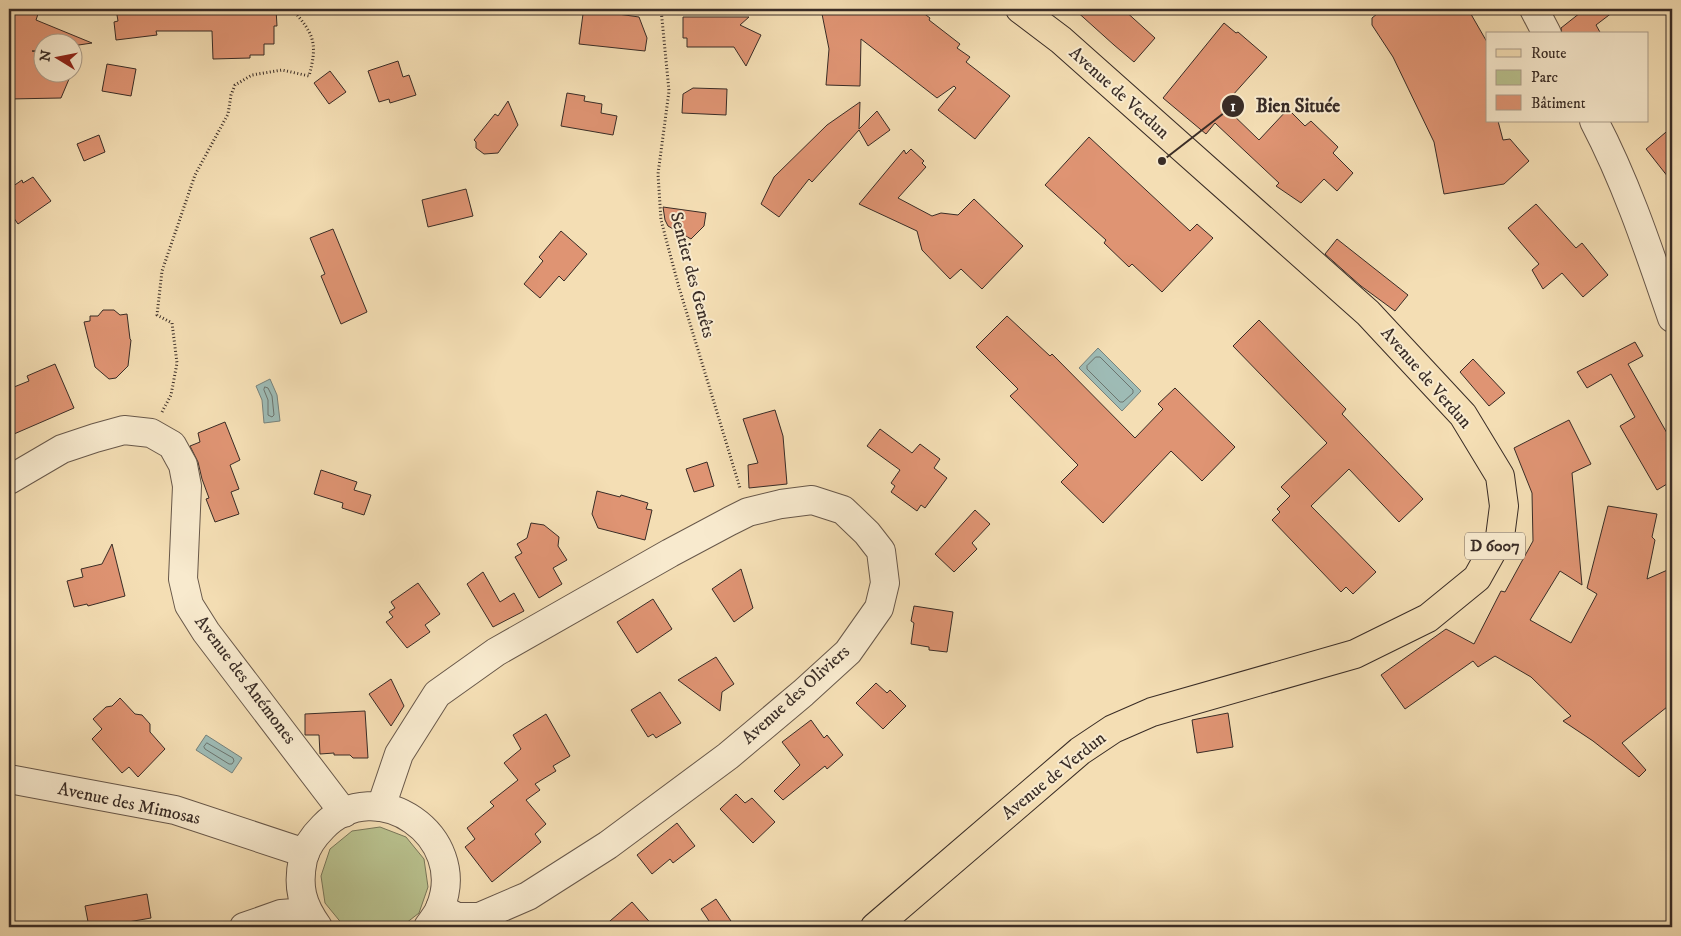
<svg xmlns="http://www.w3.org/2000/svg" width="1681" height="936" viewBox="0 0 1681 936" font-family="'IM FELL DW Pica',serif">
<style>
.green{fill:#b9c28f;stroke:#79775a}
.water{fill:#9ebbb5;stroke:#76827c}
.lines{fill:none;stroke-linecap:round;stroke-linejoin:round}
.shore{stroke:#6c746e;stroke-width:1}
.building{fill:#df9473;stroke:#392c26}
.street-casing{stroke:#68584a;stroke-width:30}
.primary-casing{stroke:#392c26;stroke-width:30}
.path{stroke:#392c26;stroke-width:3;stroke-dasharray:1 2.5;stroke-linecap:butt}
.street{stroke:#f8eace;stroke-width:28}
.primary{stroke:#f4deb4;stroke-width:28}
.labels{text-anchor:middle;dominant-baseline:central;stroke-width:4;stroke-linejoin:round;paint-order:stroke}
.shield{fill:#f8eace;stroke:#726558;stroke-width:1}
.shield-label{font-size:16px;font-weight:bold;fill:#392c26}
.street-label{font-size:18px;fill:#392c26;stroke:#f8eace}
.leader{fill:none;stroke:#392c26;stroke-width:2}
.callout-dot{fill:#392c26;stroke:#f8eace;stroke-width:2}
.mark-label{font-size:15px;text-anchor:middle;font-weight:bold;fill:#fff}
.callout-label{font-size:19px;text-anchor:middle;font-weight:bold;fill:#392c26;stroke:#f8eace;stroke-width:4;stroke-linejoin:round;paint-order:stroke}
</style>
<rect width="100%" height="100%" fill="#f4deb4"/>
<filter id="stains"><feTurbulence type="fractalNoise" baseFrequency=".004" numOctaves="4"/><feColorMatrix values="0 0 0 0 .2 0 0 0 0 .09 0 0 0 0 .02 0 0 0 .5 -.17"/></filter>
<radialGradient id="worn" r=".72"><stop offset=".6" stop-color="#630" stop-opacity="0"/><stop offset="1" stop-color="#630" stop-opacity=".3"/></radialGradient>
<polygon class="green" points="380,827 406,837 424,859 428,887 419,913 401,927 348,927 343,925 325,903 321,876 330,849 352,831"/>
<g class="water">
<polygon points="1098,348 1141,391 1122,411 1079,368"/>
<polygon points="270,379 277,395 280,421 264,423 262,400 256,386"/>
<polygon points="206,735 242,758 232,773 196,750"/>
</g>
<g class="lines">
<g class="shore">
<polygon points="1096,357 1100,357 1133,390 1133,393 1123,402 1120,402 1087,369 1087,366"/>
<polygon points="265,387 268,388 272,396 274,415 272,417 268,415 268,400 264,390"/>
<polygon points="207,743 233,758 234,761 232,764 229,764 205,749 204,747"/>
</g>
</g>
<g class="building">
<polygon points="9,9 25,9 38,14 36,20 92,43 72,46 72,42 42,42 42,50 32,51 42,53 42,72 72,72 61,98 9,99"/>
<polygon points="116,9 276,9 277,26 274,26 274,44 264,44 264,55 250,55 250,58 213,59 212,31 156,31 157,35 116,40 114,22 118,21"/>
<polygon points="821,9 918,9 930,18 929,20 960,44 957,48 970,57 966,62 1010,96 975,139 938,110 956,88 954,86 937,98 861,39 860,86 826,85 829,49"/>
<polygon points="1074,9 1123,9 1155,38 1134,62 1114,45"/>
<polygon points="1383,9 1468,9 1487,42 1487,121 1498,121 1503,140 1510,139 1529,161 1504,184 1444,194 1434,142 1393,57 1372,25 1372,18"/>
<polygon points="1585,9 1617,9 1596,25 1601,34 1562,34 1561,28"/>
<polygon points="604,12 639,17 647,38 645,51 579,44 583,14"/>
<polygon points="683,17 749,17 740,25 761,35 746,66 734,47 687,47 687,38 683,38"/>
<polygon points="1224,23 1236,33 1238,32 1267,57 1232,96 1235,99 1227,109 1259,140 1288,109 1305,126 1311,121 1338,147 1333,153 1353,173 1337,191 1324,179 1301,203 1276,186 1279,183 1215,123 1206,134 1163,98"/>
<polygon points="398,61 403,77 409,75 416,95 390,103 389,99 379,102 368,71"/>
<polygon points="107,64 136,69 131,96 102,91"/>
<polygon points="330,71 346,92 329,104 314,83"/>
<polygon points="693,88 727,89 726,115 682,113 683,94"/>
<polygon points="567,93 585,96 584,101 602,104 601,113 617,116 613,135 561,126"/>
<polygon points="508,101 518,125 498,153 484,154 476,148 476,142 474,140 495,114 498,116"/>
<polygon points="860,102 859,129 877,111 890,130 868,146 859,130 812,182 809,179 779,217 761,204 774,177 827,125"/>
<polygon points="1672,127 1672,182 1646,149"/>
<polygon points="99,135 105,152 84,161 77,144"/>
<polygon points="1089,137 1190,231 1197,224 1213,238 1162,292 1132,264 1129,267 1104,243 1106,240 1045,185"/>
<polygon points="911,149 924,161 922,163 926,167 898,198 932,216 941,213 958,215 974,199 1023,246 982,289 961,269 950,279 922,250 917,231 859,204 904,150 906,154"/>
<polygon points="33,177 51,201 18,224 9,211 9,189 22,180 23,183"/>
<polygon points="466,189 473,216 428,227 422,200"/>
<polygon points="1536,204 1576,248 1582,243 1608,275 1583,297 1562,273 1543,289 1532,270 1539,264 1508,228"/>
<polygon points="663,207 706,213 704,226 691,239 668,226 665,220"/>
<polygon points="333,229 367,312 341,324 321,276 325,274 310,238"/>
<polygon points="561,231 587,254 564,281 559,276 540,298 524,284 543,261 539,257"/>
<polygon points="1337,239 1408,295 1395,311 1361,286 1325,254"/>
<polygon points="103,310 114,310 120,315 127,314 130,339 131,340 128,366 116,378 109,379 95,367 84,322 90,321 90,316 98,316"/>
<polygon points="1007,316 1050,356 1052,354 1135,438 1163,409 1158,404 1175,388 1235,447 1202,481 1171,451 1103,523 1061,482 1078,465 1010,396 1018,389 976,347"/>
<polygon points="1259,320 1346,409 1342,414 1423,499 1399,522 1349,469 1311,506 1376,572 1353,594 1346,587 1341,592 1272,520 1280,512 1277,509 1290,496 1281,487 1327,443 1233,346"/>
<polygon points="1635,342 1643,356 1628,364 1672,442 1672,481 1657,490 1620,426 1635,417 1611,374 1587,388 1577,372"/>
<polygon points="1473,359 1505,393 1489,406 1460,372"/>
<polygon points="55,364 74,408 14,434 9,422 9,389 29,381 27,376"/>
<polygon points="775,410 783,436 787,484 749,488 748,465 758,463 743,419"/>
<polygon points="1569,420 1591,464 1572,473 1582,585 1560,571 1530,620 1571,643 1597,594 1587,588 1608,506 1657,514 1652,537 1655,540 1647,579 1672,568 1672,703 1622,743 1646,770 1639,777 1593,741 1563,721 1571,716 1531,677 1495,656 1478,667 1473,661 1405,709 1381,675 1446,629 1474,644 1501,591 1505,592 1533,541 1532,493 1514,448"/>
<polygon points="225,422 240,460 230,465 239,489 231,492 239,514 215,522 206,499 209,498 202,479 198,462 190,446 200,442 198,433"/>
<polygon points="880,429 912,453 920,444 940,459 934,468 947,478 925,508 921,505 917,511 891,492 895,486 891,483 900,470 867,446"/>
<polygon points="707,462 714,486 694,492 686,469"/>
<polygon points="321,470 357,482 354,490 371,495 364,515 342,508 343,503 314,494"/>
<polygon points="597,491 620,497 621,495 648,503 646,509 652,510 645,540 598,528 592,514"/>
<polygon points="975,510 990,524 972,543 977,549 954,572 935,554"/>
<polygon points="531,523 544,525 559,537 558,546 567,560 553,568 562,584 539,598 515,557 522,553 517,544 527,538"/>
<polygon points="112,544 125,596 88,606 87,604 74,607 67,581 83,577 81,569 102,564"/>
<polygon points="741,569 753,608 734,622 712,589"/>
<polygon points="483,572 500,602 514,593 524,611 493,627 467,584"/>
<polygon points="418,583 440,614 425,625 430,632 407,648 386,622 393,617 389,612 395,608 391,602"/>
<polygon points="653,599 672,629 637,653 617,622"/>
<polygon points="914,606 953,612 947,652 929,650 929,647 911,644 914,623 911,621"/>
<polygon points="716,657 734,684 722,692 720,711 678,680"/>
<polygon points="391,679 404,706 391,726 369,694"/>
<polygon points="876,683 887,693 890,690 906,706 883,729 856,703"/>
<polygon points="660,692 681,723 656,738 653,734 648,737 631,710"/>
<polygon points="120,698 135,714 142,715 150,724 150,732 165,749 138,777 129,767 122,773 92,739 102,729 93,719 106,707 112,706"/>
<polygon points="365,711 368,758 353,758 350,755 334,755 334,753 320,754 319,735 305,735 305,714"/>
<polygon points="1228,713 1233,747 1197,753 1192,720"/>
<polygon points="546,714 570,756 553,766 556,771 535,784 540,790 526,800 546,824 535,834 541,842 492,882 465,847 475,839 467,828 494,806 490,802 518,780 504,763 521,749 513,735"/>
<polygon points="811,720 824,738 827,735 843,755 827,769 825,766 783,800 774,791 800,765 782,742"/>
<polygon points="736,794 745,803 752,798 775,822 753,843 720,809"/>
<polygon points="677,823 695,846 673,863 670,859 652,874 637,855"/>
<polygon points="147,894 151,918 128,922 129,927 89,927 85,906"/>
<polygon points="716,899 735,927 713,927 701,909"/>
<polygon points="632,902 654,927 603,927"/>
</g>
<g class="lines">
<defs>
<g id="street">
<polyline points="1534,9 1547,34"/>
<path d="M1594 121C1627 184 1649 251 1672 318"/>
<polyline points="9,480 62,449 95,438 124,430 151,433 172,445 183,465 187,486 183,579 189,605 206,632 344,813"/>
<polyline points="9,779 175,810 305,853"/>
<polyline points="381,807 399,754 437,694 496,652 670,553 730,521 748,512 781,504 812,500 843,510 867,533 881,551 885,583 879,608 848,652 803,693 728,756 608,845 528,896 479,917 457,917 440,908"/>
<polyline points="244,927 281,914 307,912"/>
<path d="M318 927C302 905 297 887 303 859 306 847 314 836 323 827 376 772 470 836 440 908 438 914 432 921 428 927"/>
</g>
<polyline id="primary" points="875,927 1080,751 1113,729 1152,712 1355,654 1428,618 1477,578 1500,537 1504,506 1500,476 1463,415 1368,313 1061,40 1020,9"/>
</defs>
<use href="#street" class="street-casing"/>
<use href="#primary" class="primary-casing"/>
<g class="path">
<polyline points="661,9 669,91 658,174 661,220 678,284 740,488"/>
<path d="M162 412 171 395 177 363 172 323 157 315 162 271 195 175 228 114 231 95 235 85 252 75 282 70 309 76C318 43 314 34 292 9"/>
</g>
<use href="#street" class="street"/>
<use href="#primary" class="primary"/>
</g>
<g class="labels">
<rect class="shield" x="1465" y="532.5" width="60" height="27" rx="4"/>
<g class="shield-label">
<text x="1495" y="546">D 6007</text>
</g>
<g class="street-label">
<text transform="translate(1119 93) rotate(42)">Avenue de Verdun</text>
<text transform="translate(692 275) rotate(75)">Sentier des Genêts</text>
<text transform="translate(1426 378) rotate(49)">Avenue de Verdun</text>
<text transform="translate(245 680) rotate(53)">Avenue des Anémones</text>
<text transform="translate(796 695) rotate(-42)">Avenue des Oliviers</text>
<text transform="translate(1054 776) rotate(-39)">Avenue de Verdun</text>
<text transform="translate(129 804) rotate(12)">Avenue des Mimosas</text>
</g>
</g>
<path class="leader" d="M1162 161L1233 106"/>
<g class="callout-dot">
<circle cx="1162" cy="161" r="5"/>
<circle cx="1233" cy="106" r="12"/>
</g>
<g class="mark-label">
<text x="1233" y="111">1</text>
</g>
<g class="callout-label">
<text x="1298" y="112">Bien Située</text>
</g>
<rect width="1681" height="936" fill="none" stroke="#f4deb4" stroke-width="30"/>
<rect x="10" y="10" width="1661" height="916" fill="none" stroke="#392c26" stroke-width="2.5"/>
<rect x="15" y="15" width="1651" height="906" fill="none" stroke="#392c26"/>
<rect x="1486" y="32" width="162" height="90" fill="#f8eace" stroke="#ac9e8b"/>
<rect x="1496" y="49" width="25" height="8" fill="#f4deb4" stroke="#ac9e8b"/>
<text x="1531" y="58" font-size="15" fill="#392c26">Route</text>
<rect x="1496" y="70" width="25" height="15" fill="#b9c28f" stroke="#ac9e8b"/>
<text x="1531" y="82" font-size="15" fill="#392c26">Parc</text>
<rect x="1496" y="95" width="25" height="15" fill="#df9473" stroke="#ac9e8b"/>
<text x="1531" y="108" font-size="15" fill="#392c26">Bâtiment</text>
<g transform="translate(58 58) rotate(280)"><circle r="24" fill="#f8eace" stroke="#ac9e8b"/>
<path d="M0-4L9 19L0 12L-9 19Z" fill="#8f2418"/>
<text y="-8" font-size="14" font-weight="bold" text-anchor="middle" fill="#392c26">N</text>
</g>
<rect width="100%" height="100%" filter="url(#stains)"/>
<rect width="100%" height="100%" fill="url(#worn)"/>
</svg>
